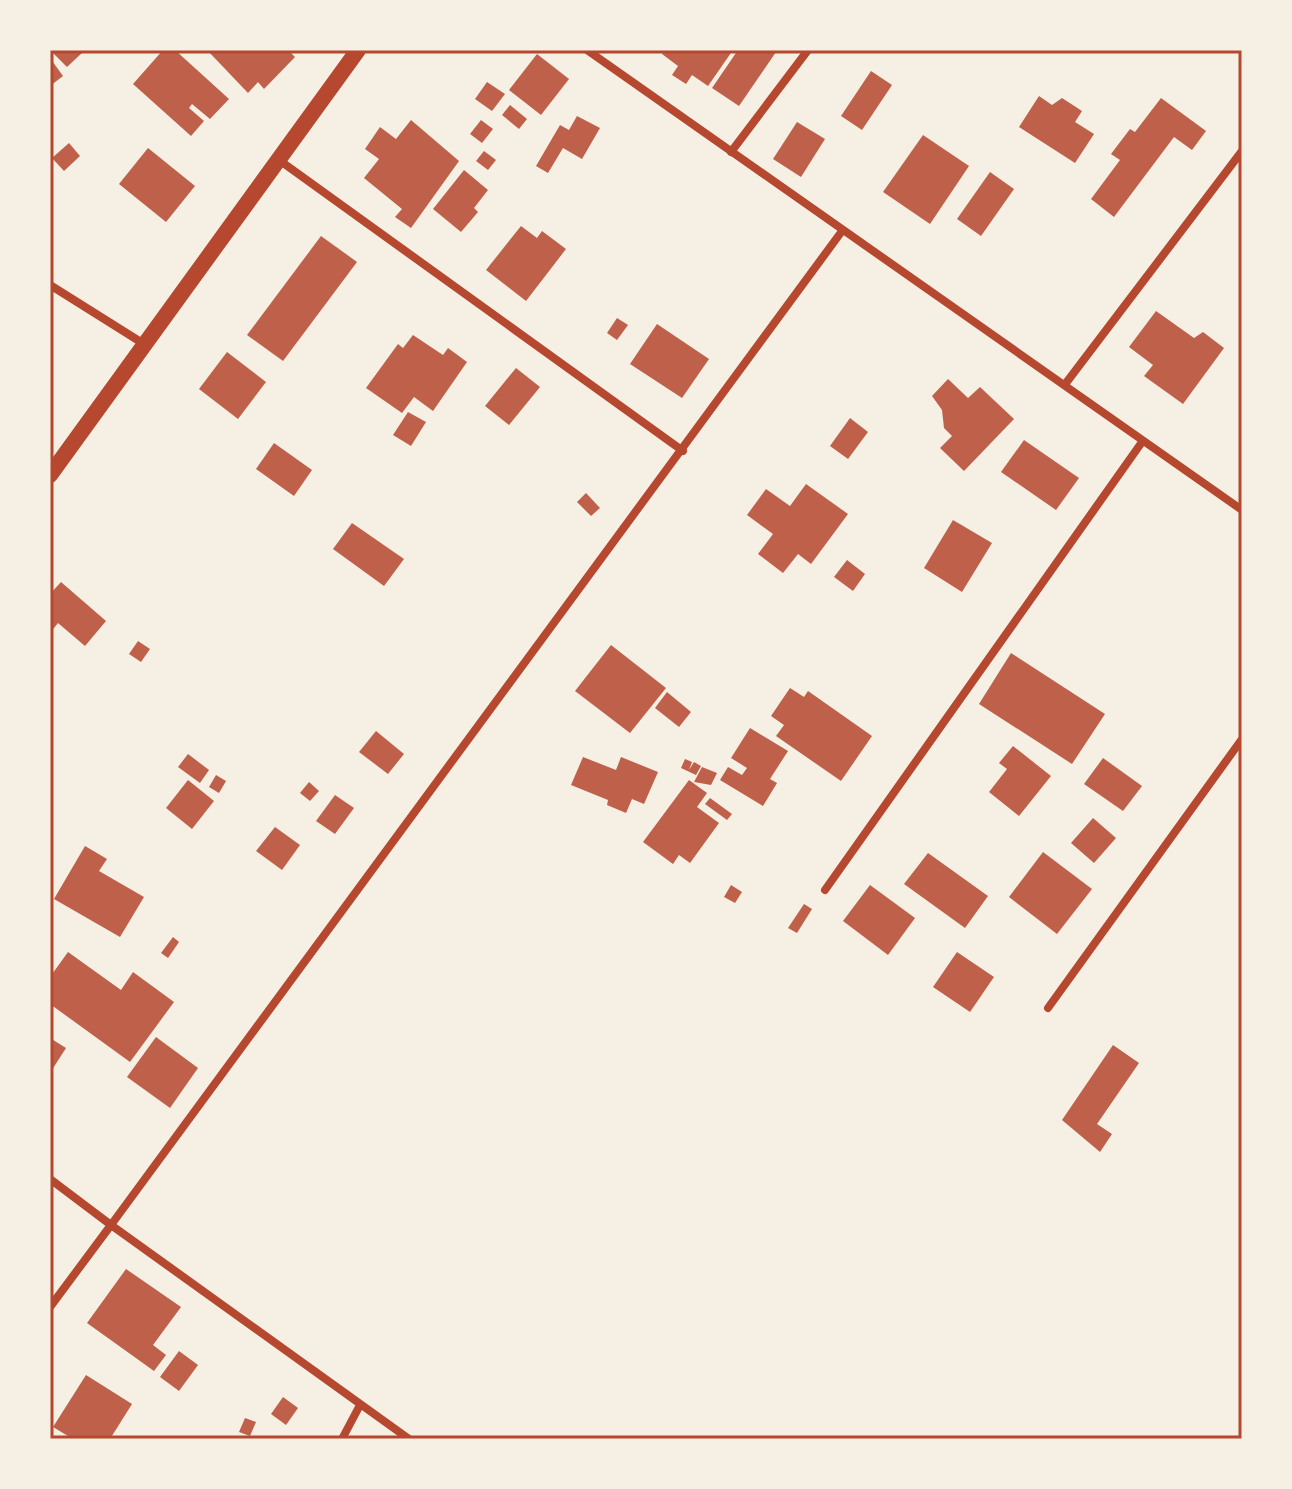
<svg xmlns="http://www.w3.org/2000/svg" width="1292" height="1489" viewBox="0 0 1292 1489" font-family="Lato,sans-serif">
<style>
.building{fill:#bf614a}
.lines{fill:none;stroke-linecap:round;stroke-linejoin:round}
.minor{stroke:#b5482f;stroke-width:8}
.secondary{stroke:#b5482f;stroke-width:16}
.neatline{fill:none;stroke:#b5482f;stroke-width:3}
</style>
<rect width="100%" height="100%" fill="#f6efe4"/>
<g class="building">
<polygon points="50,50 81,50 83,52 67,67"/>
<polygon points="163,50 175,50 229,99 210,119 192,104 189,108 204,121 191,136 133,84"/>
<polygon points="207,50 288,50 295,57 264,89 258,82 248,93"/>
<polygon points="665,50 733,50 708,86 692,75 686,84 672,75 678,66 662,54"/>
<polygon points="738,50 776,52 739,106 712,88"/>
<polygon points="537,54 569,79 541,115 509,90"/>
<polygon points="50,58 63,76 50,86"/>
<polygon points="871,71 892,85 862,130 841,116"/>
<polygon points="487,82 505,94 492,111 475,99"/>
<polygon points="1039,96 1052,105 1062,98 1082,111 1075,122 1094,134 1075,163 1019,127"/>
<polygon points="1161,98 1206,131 1192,150 1174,137 1114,217 1091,199 1120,160 1111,154 1130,129 1135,132"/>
<polygon points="510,105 527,119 519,129 502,115"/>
<polygon points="577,116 600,128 582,159 563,148 548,173 536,166 560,125 569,130"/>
<polygon points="411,120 459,161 411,228 395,217 402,209 364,178 379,159 365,149 380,127 396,139"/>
<polygon points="481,120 493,129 482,143 470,134"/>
<polygon points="797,122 825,139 801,177 773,159"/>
<polygon points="923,135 969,166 930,224 883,192"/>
<polygon points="69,143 80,156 64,171 52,158"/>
<polygon points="148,148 195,186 166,222 119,184"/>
<polygon points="484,151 496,160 488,170 476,161"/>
<polygon points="464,170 488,190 474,208 478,212 461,232 433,209"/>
<polygon points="990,172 1014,189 981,236 957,219"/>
<polygon points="521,226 537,238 542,231 566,249 526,301 486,270"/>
<polygon points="321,236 357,262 283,361 247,335"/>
<polygon points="1156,311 1194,338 1203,332 1224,348 1183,404 1144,376 1153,365 1129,347"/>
<polygon points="617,318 628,325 617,340 607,333"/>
<polygon points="657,324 709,359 682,398 630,364"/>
<polygon points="413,335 443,355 448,348 467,362 433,411 414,397 402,413 366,388 398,344 403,348"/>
<polygon points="227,352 266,382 238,419 199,389"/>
<polygon points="516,368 540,387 509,425 485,406"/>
<polygon points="948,379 968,398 980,387 1014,419 964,471 940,448 952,436 944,428 942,410 932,396"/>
<polygon points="408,412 426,422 411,446 393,435"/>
<polygon points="850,418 868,432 848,459 830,446"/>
<polygon points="1024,440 1079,478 1056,510 1001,472"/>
<polygon points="274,443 312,470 294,496 256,469"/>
<polygon points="806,484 848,514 811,564 798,554 783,573 758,554 773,534 747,515 766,489 790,506"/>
<polygon points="586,493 600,508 591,516 577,502"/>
<polygon points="953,520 992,543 962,592 924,568"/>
<polygon points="352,523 404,559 384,586 333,549"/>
<polygon points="847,560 865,574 853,591 834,577"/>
<polygon points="61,582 106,621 85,646 58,623 50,633 50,594"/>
<polygon points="138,641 150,649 141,662 129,654"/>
<polygon points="611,645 666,688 630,733 575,691"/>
<polygon points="1011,653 1105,714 1072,764 979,704"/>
<polygon points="790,688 804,697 808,691 872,736 841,781 776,736 784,725 771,716"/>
<polygon points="667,692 691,712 679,727 655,708"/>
<polygon points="750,728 788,751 770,779 777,783 763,806 720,780 728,767 742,775 747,768 731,758"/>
<polygon points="376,731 404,754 388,774 359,752"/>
<polygon points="1013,746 1051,776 1019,816 989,792 1007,769 999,763"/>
<polygon points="188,754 209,770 200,783 178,767"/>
<polygon points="583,757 616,770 621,757 658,772 644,804 632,799 626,813 607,805 608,800 571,785"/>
<polygon points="1103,758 1142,786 1123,811 1084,784"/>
<polygon points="685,759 692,762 689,770 694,762 701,766 696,775 681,768"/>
<polygon points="702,767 717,773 711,785 694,782"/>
<polygon points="216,775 226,781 219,793 209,787"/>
<polygon points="188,780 214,801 192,829 166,808"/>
<polygon points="689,780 707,793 697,807 719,823 690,863 679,855 673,864 643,842"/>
<polygon points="309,782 319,791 310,801 300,793"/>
<polygon points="335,795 354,808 335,834 316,821"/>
<polygon points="710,798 732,814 727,820 705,804"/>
<polygon points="1093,818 1116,838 1094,863 1071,843"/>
<polygon points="275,827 300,845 282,870 256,851"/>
<polygon points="85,846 107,859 99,871 144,897 120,937 54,899"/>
<polygon points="1043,852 1092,889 1057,934 1009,897"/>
<polygon points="928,853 988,896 965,928 904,884"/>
<polygon points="731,885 742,892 735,903 724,897"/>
<polygon points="870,885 915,918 888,955 843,921"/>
<polygon points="804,904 812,909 797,933 788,928"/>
<polygon points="173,937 179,942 168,958 161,953"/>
<polygon points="68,952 121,990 133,972 174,1002 130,1062 50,1004 50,977"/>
<polygon points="957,952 994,977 970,1012 933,987"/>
<polygon points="156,1037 198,1068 170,1108 127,1077"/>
<polygon points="50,1038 66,1048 50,1073"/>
<polygon points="1113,1045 1139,1063 1097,1124 1112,1134 1100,1152 1062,1120"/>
<polygon points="126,1269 181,1307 153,1345 166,1355 154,1371 87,1323"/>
<polygon points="179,1351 198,1365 179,1391 160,1377"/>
<polygon points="86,1375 132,1404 110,1439 73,1439 53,1427"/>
<polygon points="283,1397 298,1408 286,1425 271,1414"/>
<polygon points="245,1418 256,1422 250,1436 239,1432"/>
</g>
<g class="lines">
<g class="minor">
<polyline points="587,50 1242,510"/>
<polyline points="731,152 808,50"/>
<polyline points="279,160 683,451"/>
<polyline points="50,285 144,344"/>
<polyline points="1066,383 1242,151"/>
<polyline points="825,890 1142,442"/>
<polyline points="1048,1008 1242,739"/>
<polyline points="50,1179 111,1225 50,1307"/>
<polyline points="342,1439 360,1405"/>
<polyline points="409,1439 111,1225 842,231"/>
</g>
<polyline class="secondary" points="50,475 358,50"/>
</g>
<rect width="1292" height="1489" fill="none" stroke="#f6efe4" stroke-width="104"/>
<rect x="52" y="52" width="1188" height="1385" class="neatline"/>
</svg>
